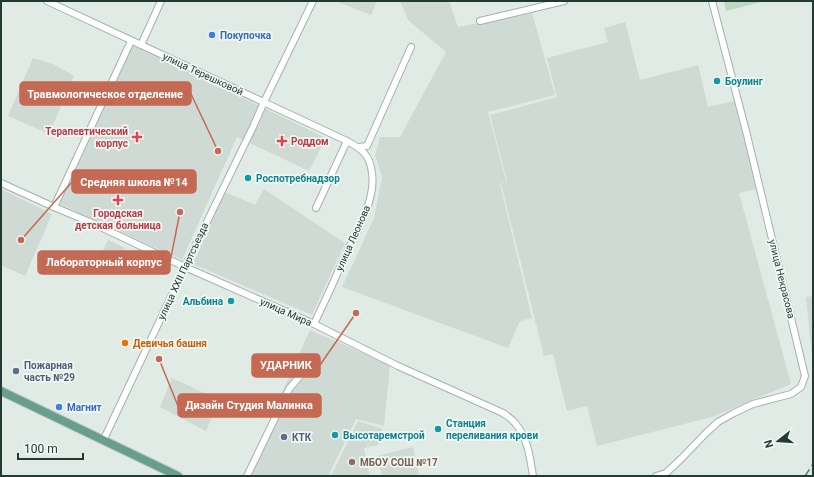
<svg xmlns="http://www.w3.org/2000/svg" width="814" height="477" viewBox="0 0 814 477" font-family="Roboto,sans-serif">
<style>
.built{fill:#cfdad4}
.green{fill:#badbc1}
.lines{fill:none;stroke-linecap:round;stroke-linejoin:round}
.minor-casing{stroke:#a3b2ac;stroke-width:8}
.major-casing{stroke:#c1c8c6;stroke-width:10}
.minor{stroke:#fff;stroke-width:6}
.major{stroke:#679e8c;stroke-width:8}
.rail{stroke:#5c766d;stroke-width:1.5;stroke-dasharray:8 4;stroke-linecap:butt}
.shop-dot{fill:#3f7fe0;stroke:#f1f7f4;stroke-width:1.5}
.culture-dot{fill:#0f9aa8;stroke:#f1f7f4;stroke-width:1.5}
.health-dot{fill:#e0444e;stroke:#f1f7f4;stroke-width:1.5}
.food-dot{fill:#e8710a;stroke:#f1f7f4;stroke-width:1.5}
.service-dot{fill:#5c6f8a;stroke:#f1f7f4;stroke-width:1.5}
.education-dot{fill:#8d6e63;stroke:#f1f7f4;stroke-width:1.5}
.labels{text-anchor:middle;dominant-baseline:central;stroke-width:3.5;stroke-linejoin:round;paint-order:stroke}
.shop-label{font-size:10px;font-weight:bold;fill:#366cbe;stroke:#f1f7f4;text-anchor:start}
.street-label{font-size:10px;fill:#223a32;stroke:#f1f7f4}
.culture-label{font-size:10px;font-weight:bold;fill:#0d838f;stroke:#f1f7f4;text-anchor:start}
.health-label{font-size:10px;font-weight:bold;fill:#be3a42;stroke:#f1f7f4;text-anchor:end}
.food-label{font-size:10px;font-weight:bold;fill:#c56008;stroke:#f1f7f4;text-anchor:start}
.service-label{font-size:10px;font-weight:bold;fill:#4e5e75;stroke:#f1f7f4;text-anchor:start}
.education-label{font-size:10px;font-weight:bold;fill:#785e54;stroke:#f1f7f4;text-anchor:start}
.leader{fill:none;stroke:#c46a54;stroke-width:1.5}
.callout-dot{fill:#c46a54;stroke:#f1f7f4;stroke-width:1.5}
.callout{fill:#c46a54;stroke:#c46a54;stroke-width:1.5}
.callout-label{font-size:11px;text-anchor:middle;font-weight:bold;fill:#fff}
</style>
<rect width="100%" height="100%" fill="#e0ebe5"/>
<g class="built">
<polygon points="335,1 377,1 371,15"/>
<polygon points="400,1 449,1 458,27 532,13 555,95 488,112 506,181 500,184 532,318 520,321 508,348 342,287 374,218 382,177 375,155 380,137 400,137 446,52 408,20"/>
<polygon points="625,22 640,80 698,65 708,107 734,101 757,189 739,193 791,384 712,417 597,446 587,406 567,411 553,354 544,356 501,184 507,181 490,115 557,97 547,58 608,42 604,28"/>
<polygon points="133,45 326,138 309,171 237,137 182,260 60,204"/>
<polygon points="33,58 53,64 74,76 49,134 8,116"/>
<polygon points="1,189 52,214 25,276 1,265"/>
<polygon points="264,189 345,243 312,315 193,264 225,192 255,205"/>
<polygon points="108,240 125,248 119,260 102,252"/>
<polygon points="813,296 813,368 806,297"/>
<polygon points="310,330 390,365 384,426 356,419 328,476 245,476"/>
<polygon points="172,378 219,400 206,431 160,407"/>
<polygon points="358,421 383,429 378,445 364,448 370,476 331,476"/>
<polygon points="413,447 419,476 382,476 377,456"/>
</g>
<polygon class="green" points="724,1 761,1 761,2 726,11"/>
<g class="lines">
<defs>
<g id="minor">
<path d="M47 1 347 141C362 149 370 155 372 173 376 200 357 230 346 254 336 277 325 301 314 324"/>
<polyline points="480,21 564,1"/>
<polyline points="141,45 161,1"/>
<polyline points="359,147 367,146 411,47"/>
<path d="M1 183 54 207 92 223 185 267 314 324 398 366 503 413C507 416 512 419 515 423 528 438 530 458 533 476"/>
<polyline points="54,207 131,41"/>
<polyline points="316,208 347,141"/>
<polyline points="103,441 185,267 253,127 264,102 313,1"/>
<polyline points="247,476 289,389 306,369"/>
<polyline points="656,476 666,473 682,458 706,433 718,422 734,413 753,404 791,394 801,387 805,376 747,135 712,1"/>
</g>
<polyline id="major" points="1,391 178,476"/>
</defs>
<use href="#minor" class="minor-casing"/>
<use href="#major" class="major-casing"/>
<use href="#minor" class="minor"/>
<use href="#major" class="major"/>
<polyline class="rail" points="805,476 813,464"/>
</g>
<g class="shop-dot">
<circle cx="212" cy="35" r="4"/>
<circle cx="59" cy="407" r="4"/>
</g>
<g class="culture-dot">
<circle cx="717" cy="81" r="4"/>
<circle cx="248" cy="178" r="4"/>
<circle cx="231" cy="301" r="4"/>
<circle cx="438" cy="429" r="4"/>
<circle cx="335" cy="435" r="4"/>
</g>
<g class="health-dot">
<path d="M135 131h4v4h4v4h-4v4h-4v-4h-4v-4h4z"/>
<path d="M280 135h4v4h4v4h-4v4h-4v-4h-4v-4h4z"/>
<path d="M116 194h4v4h4v4h-4v4h-4v-4h-4v-4h4z"/>
</g>
<circle class="food-dot" cx="125" cy="343" r="4"/>
<g class="service-dot">
<circle cx="16" cy="371" r="4"/>
<circle cx="284" cy="437" r="4"/>
</g>
<circle class="education-dot" cx="352" cy="462" r="4"/>
<g class="labels">
<g class="shop-label">
<text x="220" y="35">Покупочка</text>
<text x="67" y="407">Магнит</text>
</g>
<g class="street-label">
<text transform="translate(203 74) rotate(25)">улица Терешковой</text>
<text transform="translate(353 238) rotate(-66)">улица Леонова</text>
<text transform="translate(183 271) rotate(-65)">улица XXII Партсъезда</text>
<text transform="translate(782 279) rotate(76)">улица Некрасова</text>
<text transform="translate(286 312) rotate(24)">улица Мира</text>
</g>
<g class="culture-label">
<text x="725" y="81">Боулинг</text>
<text x="256" y="178">Роспотребнадзор</text>
<text x="223" y="301" text-anchor="end">Альбина</text>
<text x="446" y="423">Станция<tspan x="446" dy="12">переливания крови</tspan></text>
<text x="343" y="435">Высотаремстрой</text>
</g>
<g class="health-label">
<text x="128" y="131">Терапевтический<tspan x="128" dy="12">корпус</tspan></text>
<text x="291" y="141" text-anchor="start">Роддом</text>
<text x="118" y="213" text-anchor="middle">Городская<tspan x="118" dy="12">детская больница</tspan></text>
</g>
<g class="food-label">
<text x="133" y="343">Девичья башня</text>
</g>
<g class="service-label">
<text x="24" y="365">Пожарная<tspan x="24" dy="12">часть №29</tspan></text>
<text x="292" y="437">КТК</text>
</g>
<g class="education-label">
<text x="360" y="462">МБОУ СОШ №17</text>
</g>
</g>
<path class="leader" d="M218 151L191 94M21 240L72 182M180 212L170 262M356 313L320 365M159 359L178 406"/>
<g class="callout-dot">
<circle cx="218" cy="151" r="4"/>
<circle cx="21" cy="240" r="4"/>
<circle cx="180" cy="212" r="4"/>
<circle cx="356" cy="313" r="4"/>
<circle cx="159" cy="359" r="4"/>
</g>
<g class="callout">
<rect x="20" y="82" width="171" height="23" rx="4"/>
<rect x="72" y="170" width="124" height="23" rx="4"/>
<rect x="38" y="251" width="132" height="23" rx="4"/>
<rect x="252" y="354" width="68" height="23" rx="4"/>
<rect x="178" y="394" width="143" height="23" rx="4"/>
</g>
<g class="callout-label">
<text x="105" y="98">Травмологическое отделение</text>
<text x="134" y="186">Средняя школа №14</text>
<text x="104" y="266">Лабораторный корпус</text>
<text x="286" y="369">УДАРНИК</text>
<text x="249" y="409">Дизайн Студия Малинка</text>
</g>
<rect width="814" height="477" fill="none" stroke="#223a32" stroke-width="4"/>
<g transform="translate(778 441) rotate(253)" stroke="#f1f7f4" stroke-width="3" paint-order="stroke">
<path d="M0-3L7 15L0 10L-7 15Z" fill="#223a32"/>
<text y="-6" font-size="11" font-weight="bold" text-anchor="middle" fill="#223a32">N</text>
</g>
<path d="M18 453v6h65v-6" fill="none" stroke="#223a32" stroke-width="2"/>
<text x="24" y="453" font-size="12" fill="#223a32" stroke="#f1f7f4" stroke-width="3" paint-order="stroke">100 m</text>
</svg>
